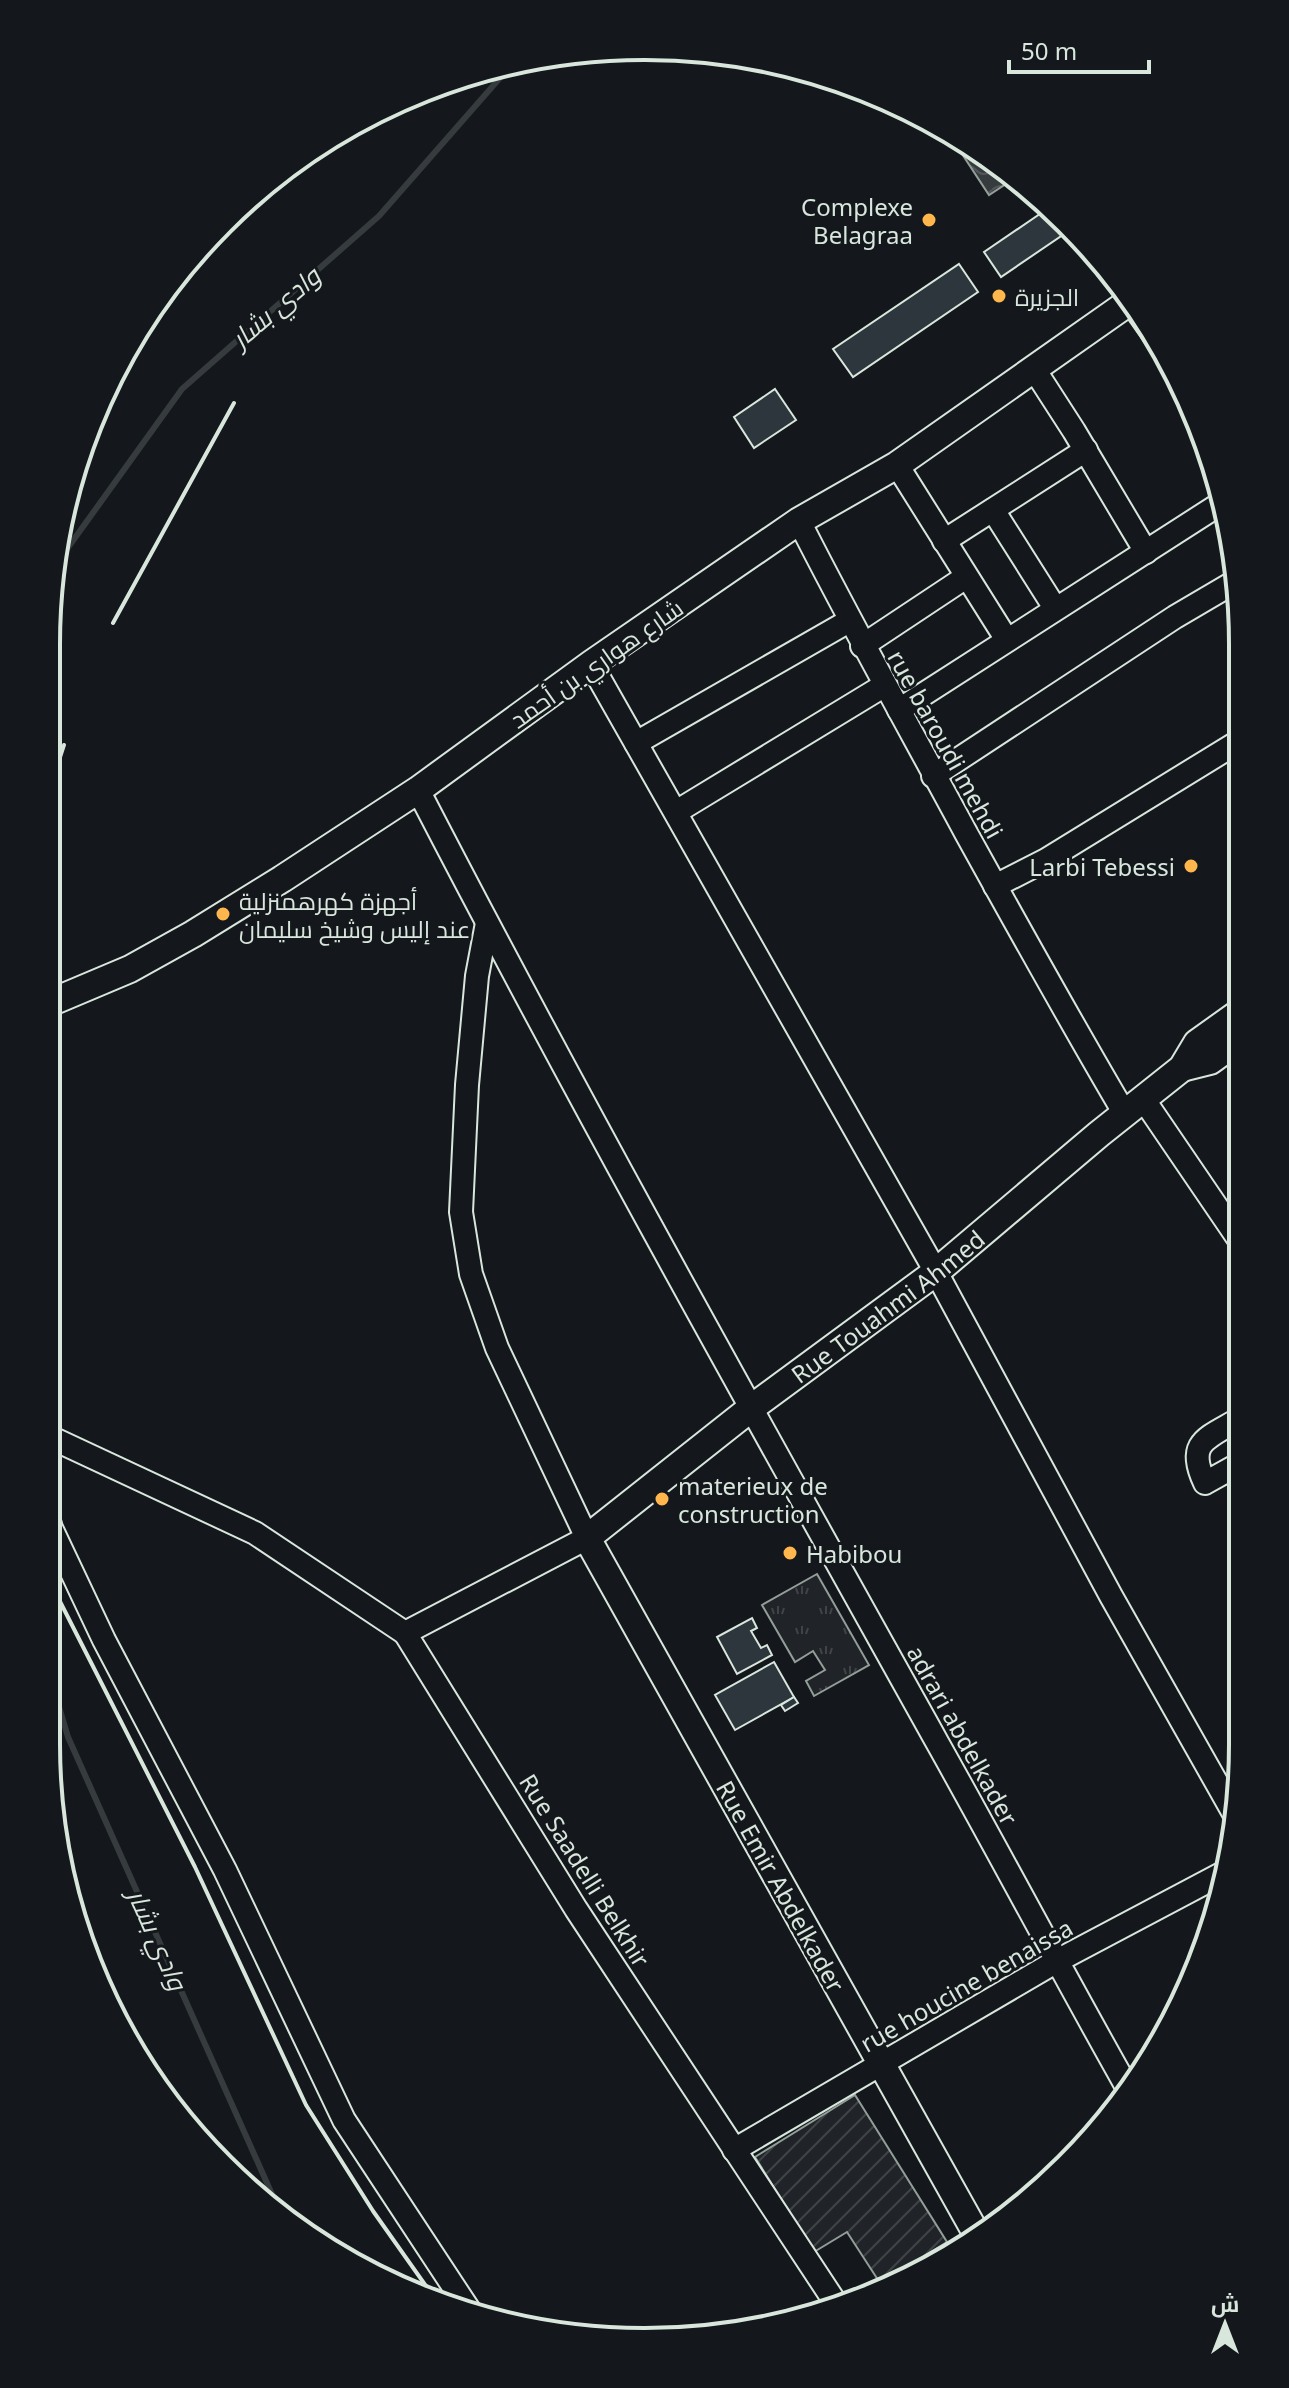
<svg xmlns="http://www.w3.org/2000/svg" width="1289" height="2388" viewBox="0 0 1289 2388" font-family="'Noto Sans',Cairo,sans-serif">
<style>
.park{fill:url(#park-tufts);stroke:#939e99;stroke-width:2}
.garden{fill:url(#garden-furrows);stroke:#939e99;stroke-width:2}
.water{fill:url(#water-waves);stroke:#939e99;stroke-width:2}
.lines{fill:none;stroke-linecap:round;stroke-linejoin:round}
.stream{stroke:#363b3e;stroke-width:6}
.building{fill:#2c363c;stroke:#d8e6dc;stroke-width:2}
.minor-casing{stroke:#d8e6dc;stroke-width:26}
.major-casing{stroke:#d8e6dc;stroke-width:30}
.minor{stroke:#14181c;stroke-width:22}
.major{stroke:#14181c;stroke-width:26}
.wall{stroke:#d8e6dc;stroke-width:4}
.poi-dot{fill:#ffb74d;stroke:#14181c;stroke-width:3}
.labels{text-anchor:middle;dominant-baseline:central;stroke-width:6;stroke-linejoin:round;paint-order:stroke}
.poi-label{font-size:24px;fill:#d8e6dc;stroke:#14181c;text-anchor:start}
.street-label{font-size:24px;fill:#d8e6dc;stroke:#14181c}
.water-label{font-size:26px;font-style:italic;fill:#d8e6dc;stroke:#14181c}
.rim{fill:none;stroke:#d8e6dc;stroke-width:4}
</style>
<defs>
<pattern id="park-tufts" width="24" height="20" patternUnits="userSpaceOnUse" patternTransform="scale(2)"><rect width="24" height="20" fill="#202428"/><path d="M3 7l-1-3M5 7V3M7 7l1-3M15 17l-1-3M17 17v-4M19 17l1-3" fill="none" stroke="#404447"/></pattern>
<pattern id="garden-furrows" width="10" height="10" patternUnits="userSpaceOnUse" patternTransform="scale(2)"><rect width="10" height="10" fill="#202428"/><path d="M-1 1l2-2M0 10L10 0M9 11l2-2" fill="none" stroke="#404447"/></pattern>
<pattern id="water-waves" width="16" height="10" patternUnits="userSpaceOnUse" patternTransform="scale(2)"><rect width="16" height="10" fill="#363b3e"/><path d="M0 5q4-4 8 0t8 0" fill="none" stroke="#525759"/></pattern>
</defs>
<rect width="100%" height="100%" fill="#14181c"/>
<polygon class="park" points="817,1574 869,1665 814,1696 806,1681 825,1670 813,1651 795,1662 762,1605"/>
<polygon class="garden" points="855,2095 947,2242 880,2283 847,2232 814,2252 755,2157"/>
<polygon class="water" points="952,132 1015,178 989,195 949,134"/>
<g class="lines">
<g class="stream">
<polyline points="54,567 182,389 379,216 514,62"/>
<polyline points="46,1663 68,1737 279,2210"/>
</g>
</g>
<g class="building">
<polygon points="1050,207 1070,230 1001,277 984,252"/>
<polygon points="959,264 978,292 853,377 833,349"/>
<polygon points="775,389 796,420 754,448 734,417"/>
<polygon points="752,1618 757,1628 751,1631 761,1648 767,1645 772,1655 737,1674 717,1637"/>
<polygon points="774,1662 794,1697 735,1730 715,1695"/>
<polygon points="794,1697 798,1703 785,1711 781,1705"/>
</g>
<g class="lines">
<defs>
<g id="minor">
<polyline points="1130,301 1154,335"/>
<polyline points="1034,369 1074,431 1146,552"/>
<polyline points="897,465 1007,640"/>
<polyline points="993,510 1055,608"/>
<path d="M799 521C852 626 910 729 966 833 1018 927 1070 1021 1125 1114"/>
<polyline points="944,541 1086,450"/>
<polyline points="862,646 966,577"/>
<polyline points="591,664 936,1272 1111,1596 1236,1817"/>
<polyline points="899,710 1223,502"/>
<polyline points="636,743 849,621"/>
<polyline points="933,776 1175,617 1238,580"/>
<path d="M418 790C584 1111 761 1426 937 1742 1001 1856 1062 1972 1127 2087"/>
<polyline points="676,812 885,685"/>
<polyline points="995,886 1046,860 1238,742"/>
<polyline points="487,923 477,976 467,1085 461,1212 471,1274 497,1348 587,1538 405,1633 576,1909 837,2305"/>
<polyline points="1144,1100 1240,1241"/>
<path d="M1241 1418C1208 1438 1185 1441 1205 1483L1241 1463"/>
<polyline points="46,1447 56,1440 255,1533 405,1633"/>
<polyline points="46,1511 51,1528 104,1640 225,1870 344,2120 471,2313"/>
<polyline points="734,2150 1057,1961 1227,1871"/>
</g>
<g id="major">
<polyline points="47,1004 130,969 193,934 282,879 418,790 591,664 799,521 897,465 1132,300"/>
<polyline points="1182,1068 1210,1061 1239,1040"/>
<path id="s1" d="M976 2233 587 1538 750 1409 936 1272 1099 1134 1182 1068 1197 1043 1239 1013"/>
</g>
</defs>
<use href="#minor" class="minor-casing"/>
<use href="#major" class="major-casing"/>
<use href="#minor" class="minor"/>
<use href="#major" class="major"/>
<g class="wall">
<polyline points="113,623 234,403"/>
<polyline points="47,797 64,745"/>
<polyline points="46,1574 195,1867 306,2105 373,2211 433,2296"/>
<polyline points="77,1931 94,1958 108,1992"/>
</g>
</g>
<g class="poi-dot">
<circle cx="929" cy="220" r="8"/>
<circle cx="999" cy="296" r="8"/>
<circle cx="1191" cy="866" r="8"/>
<circle cx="223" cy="914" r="8"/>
<circle cx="662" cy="1499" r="8"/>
<circle cx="790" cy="1553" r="8"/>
</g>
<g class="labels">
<g class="poi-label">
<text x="913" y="206" text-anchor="end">Complexe<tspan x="913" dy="28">Belagraa</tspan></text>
<text x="1015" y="296">الجزيرة</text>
<text x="1175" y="866" text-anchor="end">Larbi Tebessi</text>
<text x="239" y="900">أجهزة كهرهمنزلية<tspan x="239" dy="28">عند إليس وشيخ سليمان</tspan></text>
<text x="678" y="1485">materieux de<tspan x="678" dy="28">construction</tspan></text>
<text x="806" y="1553">Habibou</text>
</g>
<g class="street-label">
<text transform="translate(596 663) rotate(-35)">شارع هواري بن أحمد</text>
<text transform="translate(946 744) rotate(61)">rue baroudi mehdi</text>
<text stroke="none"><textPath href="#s1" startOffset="1176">Rue Touahmi Ahmed</textPath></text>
<text transform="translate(963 1735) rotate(61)">adrari abdelkader</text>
<text transform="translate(585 1870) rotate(58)">Rue Saadelli Belkhir</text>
<text transform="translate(781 1886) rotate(61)">Rue Emir Abdelkader</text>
<text transform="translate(966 1985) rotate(-30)">rue houcine benaissa</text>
</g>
<g class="water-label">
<text transform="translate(275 307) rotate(-41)">وادي بشار</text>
<text transform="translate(158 1939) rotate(66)">وادي بشار</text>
</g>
</g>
<path d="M0 0H1289V2388H0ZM644 60H645A584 584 0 0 1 1229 644V1744A584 584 0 0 1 645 2328H644A584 584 0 0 1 60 1744V644A584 584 0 0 1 644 60Z" fill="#14181c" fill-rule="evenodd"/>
<path class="rim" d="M644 60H645A584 584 0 0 1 1229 644V1744A584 584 0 0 1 645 2328H644A584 584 0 0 1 60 1744V644A584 584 0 0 1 644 60Z"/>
<g transform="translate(1225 2324)" stroke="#14181c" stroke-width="6" paint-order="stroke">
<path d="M0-6L14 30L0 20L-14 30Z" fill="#d8e6dc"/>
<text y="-12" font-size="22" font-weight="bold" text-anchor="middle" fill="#d8e6dc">ش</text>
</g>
<path d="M1009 60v12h140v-12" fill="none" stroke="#d8e6dc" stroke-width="4"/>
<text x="1021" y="60" font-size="24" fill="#d8e6dc" stroke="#14181c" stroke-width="6" paint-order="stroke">50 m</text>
</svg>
